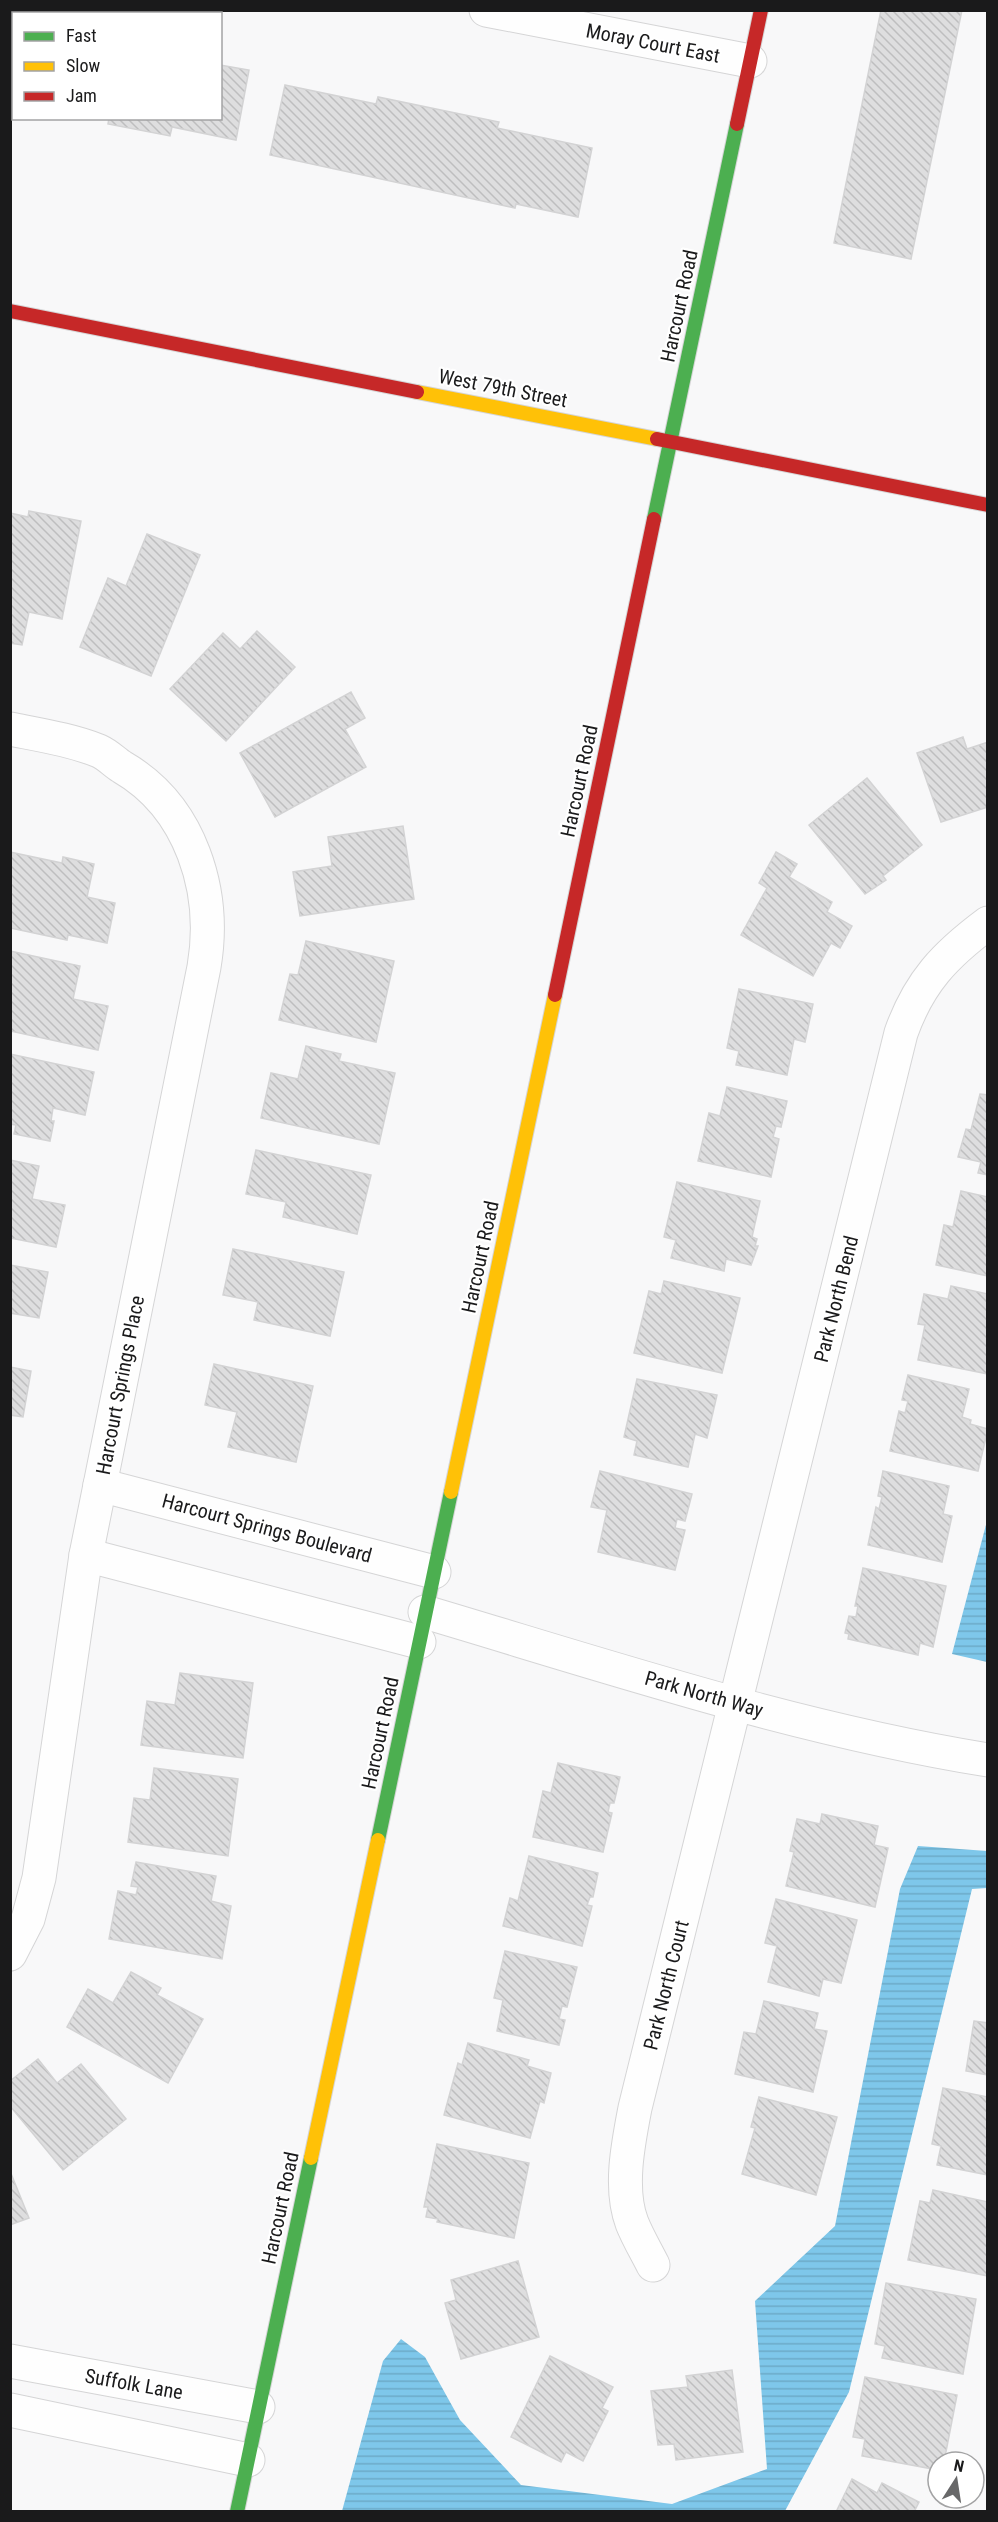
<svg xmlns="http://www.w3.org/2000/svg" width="998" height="2522" viewBox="0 0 998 2522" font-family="'Roboto Condensed',sans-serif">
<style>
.water{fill:url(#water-rules)}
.building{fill:url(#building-back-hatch);stroke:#d3d3d4;stroke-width:1.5}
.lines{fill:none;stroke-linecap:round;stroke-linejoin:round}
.street-casing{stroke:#d5d5d6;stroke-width:35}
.fast-casing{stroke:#d5d5d6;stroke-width:16}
.slow-casing{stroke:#d5d5d6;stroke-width:16}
.jam-casing{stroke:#d5d5d6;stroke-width:16}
.street{stroke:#fefefe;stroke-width:33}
.fast{stroke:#4caf50;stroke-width:14}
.slow{stroke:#ffc107;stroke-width:14}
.jam{stroke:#c62828;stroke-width:14}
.labels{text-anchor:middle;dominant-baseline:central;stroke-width:4.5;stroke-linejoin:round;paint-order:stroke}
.street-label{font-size:20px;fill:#1a1a1b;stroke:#fff}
</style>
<defs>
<pattern id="water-rules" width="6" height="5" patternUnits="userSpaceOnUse" patternTransform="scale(1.5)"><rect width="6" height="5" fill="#7ec7ea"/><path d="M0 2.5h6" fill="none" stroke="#6caac8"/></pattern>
<pattern id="building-back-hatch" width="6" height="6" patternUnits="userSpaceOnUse" patternTransform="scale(1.5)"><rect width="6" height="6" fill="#dededf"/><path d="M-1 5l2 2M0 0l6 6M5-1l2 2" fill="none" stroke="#bebebf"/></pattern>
</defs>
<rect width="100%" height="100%" fill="#f8f8f9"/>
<g class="water">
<polygon points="987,1521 988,1662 987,1662 952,1654"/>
<polygon points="918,1846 987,1851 987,1888 972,1889 849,2392 785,2511 342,2511 383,2361 401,2339 425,2357 460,2420 521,2485 672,2504 767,2469 755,2301 835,2226 900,1889"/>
</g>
<g class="building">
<polygon points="881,10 962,10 911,259 834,243"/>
<polygon points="10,24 14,25 14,98 10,98"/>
<polygon points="220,65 249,70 236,140 172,127 170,136 108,124 109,118 220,118"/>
<polygon points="285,85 376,104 378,97 499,122 497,128 592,148 578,217 516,204 515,208 270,155"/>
<polygon points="29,511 81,521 62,619 29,612 22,645 10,643 10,513 28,517"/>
<polygon points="147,534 200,555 151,676 80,647 108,578 126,586"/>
<polygon points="257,631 295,667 226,741 170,689 223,633 240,649"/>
<polygon points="351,692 365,718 345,729 366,767 275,817 240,753"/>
<polygon points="963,737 967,749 988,742 988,807 941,822 917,753"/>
<polygon points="867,778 922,845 883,876 886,880 865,894 809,825"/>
<polygon points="403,826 414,899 300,916 293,872 332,866 328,837"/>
<polygon points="10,852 62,863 63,857 94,864 87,897 115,903 107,943 68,935 67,940 10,928"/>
<polygon points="776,852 797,864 789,877 832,902 827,912 852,926 840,948 831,943 813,976 741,935 767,888 759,883"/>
<polygon points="306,941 394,961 376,1042 279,1020 290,974 298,975"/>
<polygon points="10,951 80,966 73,999 108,1006 98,1050 10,1031"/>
<polygon points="739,989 813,1004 805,1042 794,1039 787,1075 736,1065 739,1051 727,1048"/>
<polygon points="306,1046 341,1054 339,1061 395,1073 379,1144 261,1118 271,1073 298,1079"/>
<polygon points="10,1054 94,1072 85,1115 53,1108 51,1121 54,1121 50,1141 14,1134 16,1125 10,1124"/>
<polygon points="727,1087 787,1101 781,1127 776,1126 773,1137 779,1139 771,1177 698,1161 709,1113 720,1116"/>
<polygon points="980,1094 988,1095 988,1175 978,1173 981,1162 958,1157 966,1129 971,1130"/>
<polygon points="256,1150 371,1175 357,1234 283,1217 286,1202 246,1194"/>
<polygon points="10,1160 39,1166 32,1199 65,1205 56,1247 10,1238"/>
<polygon points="677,1182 760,1201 752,1237 757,1239 755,1246 758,1246 751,1265 726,1259 724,1271 671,1258 676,1240 664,1237"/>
<polygon points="961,1191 988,1197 988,1276 936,1265 944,1225 953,1227"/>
<polygon points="233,1249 344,1272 330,1336 254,1320 258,1302 223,1295"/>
<polygon points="10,1265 48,1272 39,1318 10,1313"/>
<polygon points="664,1281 740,1298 722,1373 634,1353 649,1291 661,1294"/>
<polygon points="951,1286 988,1294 988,1374 918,1360 925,1325 918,1324 924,1294 948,1299"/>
<polygon points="214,1364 313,1386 296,1462 228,1447 237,1412 205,1405"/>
<polygon points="10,1367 31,1371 23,1417 10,1415"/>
<polygon points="908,1375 969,1389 962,1417 971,1420 970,1424 988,1429 978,1471 890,1451 899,1411 905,1413 908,1401 902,1400"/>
<polygon points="637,1379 717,1395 707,1438 695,1434 688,1467 634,1455 637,1441 624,1437"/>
<polygon points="600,1471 692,1494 685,1521 677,1519 675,1528 685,1530 675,1570 598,1552 607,1510 591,1507"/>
<polygon points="883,1471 949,1486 943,1514 952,1516 942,1562 868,1545 876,1507 879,1509 882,1497 878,1496"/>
<polygon points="863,1568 946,1586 933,1647 920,1643 918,1655 848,1639 849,1634 845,1633 849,1616 856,1617 858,1606 855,1606"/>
<polygon points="180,1673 253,1683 243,1758 141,1745 147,1701 175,1705"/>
<polygon points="558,1763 620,1777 614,1803 610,1803 608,1812 612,1813 603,1852 533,1837 543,1791 551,1793"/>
<polygon points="154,1768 238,1779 228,1856 128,1842 134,1798 150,1800"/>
<polygon points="822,1814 878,1826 874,1845 888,1848 875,1907 786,1886 794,1852 790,1851 797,1819 820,1824"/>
<polygon points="529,1856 598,1873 593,1897 590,1897 587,1905 592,1906 582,1946 503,1926 510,1898 518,1901"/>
<polygon points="136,1862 216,1876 211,1901 231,1906 222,1959 109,1939 118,1891 136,1895 138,1887 131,1886"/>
<polygon points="776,1899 857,1920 841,1983 823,1979 819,1996 768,1982 777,1946 765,1943"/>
<polygon points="505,1951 577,1967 567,2007 562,2006 559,2019 565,2020 559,2045 497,2031 503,2000 494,1998"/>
<polygon points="131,1972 161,1988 157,1995 203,2019 168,2083 67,2027 88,1989 113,2003"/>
<polygon points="764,2001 818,2013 814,2029 827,2031 813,2092 735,2074 744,2032 756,2034"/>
<polygon points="974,2021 988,2023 988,2075 966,2071"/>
<polygon points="468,2043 529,2060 527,2066 551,2073 544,2103 540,2101 530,2138 444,2115 458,2063 462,2065"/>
<polygon points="38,2059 57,2083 81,2064 126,2119 63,2170 10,2106 10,2081"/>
<polygon points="943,2088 988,2097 988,2175 937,2165 941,2146 932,2144"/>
<polygon points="759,2097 837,2117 816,2195 742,2174 755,2128 751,2127"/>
<polygon points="437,2144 529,2163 514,2238 437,2222 438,2219 426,2217 428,2207 424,2207"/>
<polygon points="10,2171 29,2218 10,2225"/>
<polygon points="933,2190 988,2202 988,2276 908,2260 920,2201 930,2203"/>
<polygon points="518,2261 539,2337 461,2359 445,2303 456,2300 451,2280"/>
<polygon points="886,2283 976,2299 963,2374 882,2358 885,2346 875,2344"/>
<polygon points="550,2356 613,2387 602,2408 608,2411 583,2461 566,2452 561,2462 511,2437"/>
<polygon points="732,2370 743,2452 676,2460 674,2444 658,2445 651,2391 688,2387 686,2376"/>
<polygon points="865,2377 957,2395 944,2462 938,2462 938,2470 862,2456 865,2439 853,2437"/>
<polygon points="852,2479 877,2493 882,2483 919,2502 914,2512 836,2512"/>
</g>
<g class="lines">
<defs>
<g id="street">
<polyline points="486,10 750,61"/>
<path d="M10 729C40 735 72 740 99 751 108 755 114 762 122 767 191 807 217 891 204 967L86 1555 39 1878 28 1919 10 1954"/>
<polyline points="100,1485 434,1572"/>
<polyline points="86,1555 419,1642"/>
<path d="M425 1612C610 1667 796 1729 988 1760"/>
<path d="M653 2265C646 2251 638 2238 632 2223 619 2189 628 2144 635 2108L901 1033C919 982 945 955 988 923"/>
<polyline points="10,2361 258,2407"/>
<polyline points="10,2410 248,2460"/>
</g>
<g id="fast">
<polyline points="654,519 737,124"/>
<polyline points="378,1840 451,1492"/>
<polyline points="237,2512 311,2158"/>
</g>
<g id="slow">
<polyline points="417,392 657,439"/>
<polyline points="451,1492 555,995"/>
<polyline points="311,2158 378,1840"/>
</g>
<g id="jam">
<polyline points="737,124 761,10"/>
<polyline points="10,311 417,392"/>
<polyline points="657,439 988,505"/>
<polyline points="555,995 654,519"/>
</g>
</defs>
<use href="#street" class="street-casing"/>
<use href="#fast" class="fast-casing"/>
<use href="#slow" class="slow-casing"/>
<use href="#jam" class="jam-casing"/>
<use href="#street" class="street"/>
<use href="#fast" class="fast"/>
<use href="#slow" class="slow"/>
<use href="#jam" class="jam"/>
</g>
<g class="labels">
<g class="street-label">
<text transform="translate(653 43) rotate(11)">Moray Court East</text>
<text transform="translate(679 306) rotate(-78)">Harcourt Road</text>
<text transform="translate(503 388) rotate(11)">West 79th Street</text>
<text transform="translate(579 781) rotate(-78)">Harcourt Road</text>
<text transform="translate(480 1257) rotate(-78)">Harcourt Road</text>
<text transform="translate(836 1299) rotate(-76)">Park North Bend</text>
<text transform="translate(120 1385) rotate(-79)">Harcourt Springs Place</text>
<text transform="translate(267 1528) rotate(15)">Harcourt Springs Boulevard</text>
<text transform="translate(704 1694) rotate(16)">Park North Way</text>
<text transform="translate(380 1733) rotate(-78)">Harcourt Road</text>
<text transform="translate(666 1985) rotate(-76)">Park North Court</text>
<text transform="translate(280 2208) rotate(-78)">Harcourt Road</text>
<text transform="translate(134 2384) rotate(10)">Suffolk Lane</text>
</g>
</g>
<rect width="998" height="2522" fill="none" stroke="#1a1a1b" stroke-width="24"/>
<rect x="12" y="12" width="210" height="108" fill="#ffffff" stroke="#a3a3a4" stroke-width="1.5"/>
<rect x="24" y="32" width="30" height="9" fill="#4caf50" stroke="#a3a3a4" stroke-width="1.5"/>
<text x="66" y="42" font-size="18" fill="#1a1a1b">Fast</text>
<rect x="24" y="62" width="30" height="9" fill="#ffc107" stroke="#a3a3a4" stroke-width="1.5"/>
<text x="66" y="72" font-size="18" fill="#1a1a1b">Slow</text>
<rect x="24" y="92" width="30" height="9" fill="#c62828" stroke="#a3a3a4" stroke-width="1.5"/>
<text x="66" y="102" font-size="18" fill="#1a1a1b">Jam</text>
<g transform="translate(956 2480) rotate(12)"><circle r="28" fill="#ffffff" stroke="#a3a3a4" stroke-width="1.5"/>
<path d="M0-4.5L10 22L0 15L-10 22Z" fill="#686869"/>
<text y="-9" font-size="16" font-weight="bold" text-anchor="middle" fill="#1a1a1b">N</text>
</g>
</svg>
